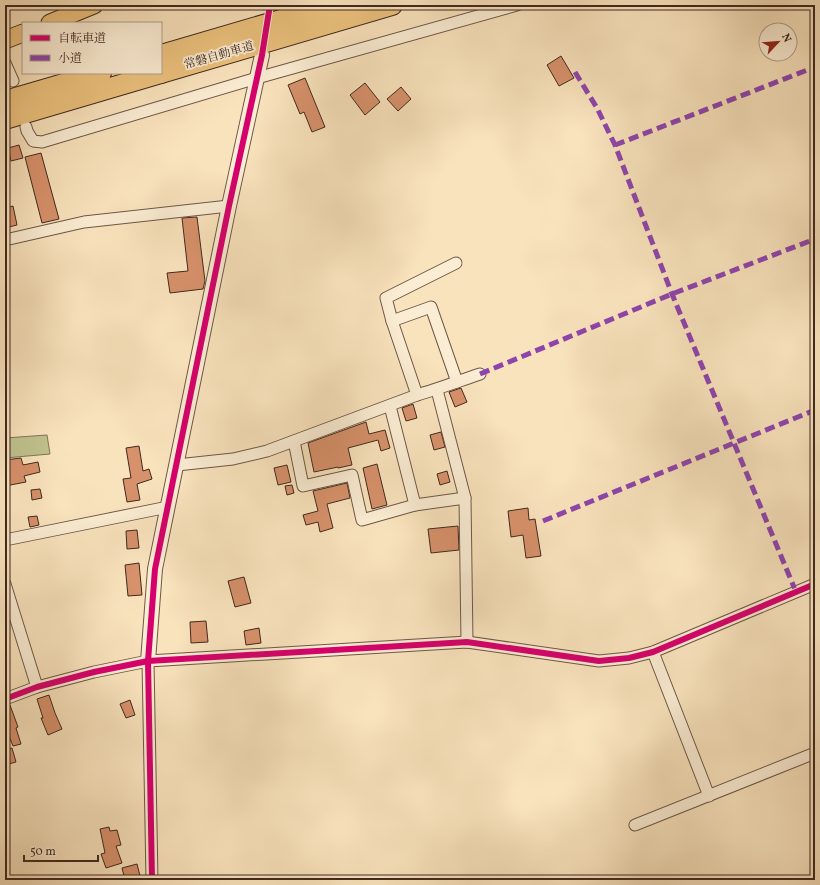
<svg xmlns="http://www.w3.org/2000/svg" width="820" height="885" viewBox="0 0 820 885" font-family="Vollkorn,'Noto Serif JP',serif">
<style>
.green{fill:#c0c38f;stroke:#807658}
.building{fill:#d7916b;stroke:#402920}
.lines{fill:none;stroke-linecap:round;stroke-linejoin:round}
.tertiary-tunnel{stroke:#d4be9e;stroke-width:14;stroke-dasharray:14 7;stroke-linecap:butt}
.minor-casing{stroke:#6e5847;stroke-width:13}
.tertiary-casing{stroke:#6e5847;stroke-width:16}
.primary-casing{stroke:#402920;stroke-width:19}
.motorway-casing{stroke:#402920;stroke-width:22}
.minor{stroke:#fbedd4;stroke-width:11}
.tertiary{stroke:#fbedd4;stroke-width:14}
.primary{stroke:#ecc27e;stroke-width:17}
.motorway{stroke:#ecc27e;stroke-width:20}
.quiet{stroke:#8e44ad;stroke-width:5;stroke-dasharray:10 5;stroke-linecap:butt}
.cycleway-casing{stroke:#fbedd4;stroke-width:8}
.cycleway{stroke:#d6006c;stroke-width:6}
.labels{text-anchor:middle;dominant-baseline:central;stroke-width:3.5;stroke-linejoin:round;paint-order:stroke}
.street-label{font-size:12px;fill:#402920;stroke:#fbedd4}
</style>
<rect width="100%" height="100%" fill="#f9e3bd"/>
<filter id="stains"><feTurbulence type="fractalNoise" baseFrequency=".005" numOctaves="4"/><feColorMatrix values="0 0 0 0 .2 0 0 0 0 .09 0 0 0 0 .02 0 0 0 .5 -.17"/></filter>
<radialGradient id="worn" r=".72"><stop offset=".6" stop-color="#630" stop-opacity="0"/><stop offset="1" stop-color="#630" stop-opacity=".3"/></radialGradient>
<polygon class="green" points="47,435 50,454 5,458 5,438"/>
<g class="building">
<polygon points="561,56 574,78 559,86 547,65"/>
<polygon points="305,78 325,127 312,132 304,112 300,114 288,85"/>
<polygon points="365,83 380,102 365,115 350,95"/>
<polygon points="401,87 411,99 398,111 387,99"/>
<polygon points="19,145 23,158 11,161 8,148"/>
<polygon points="41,153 59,219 42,223 25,157"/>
<polygon points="13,206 17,225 5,228 5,208"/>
<polygon points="197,217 205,281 203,289 170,293 167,273 188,271 182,218"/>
<polygon points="461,388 467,402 455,407 449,392"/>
<polygon points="413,404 417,418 406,421 402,408"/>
<polygon points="366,422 369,434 385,430 390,448 381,451 378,440 348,448 352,465 338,468 338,467 314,472 308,443"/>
<polygon points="441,432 445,447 434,450 430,435"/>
<polygon points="139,446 143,471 149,469 152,479 137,484 140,500 127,502 123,479 131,478 126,448"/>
<polygon points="21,458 23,465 38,462 40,472 24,476 26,482 5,486 5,460"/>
<polygon points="377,464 387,505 372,509 363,468"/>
<polygon points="287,465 291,482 278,485 274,468"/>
<polygon points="447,471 450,482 440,485 437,474"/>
<polygon points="347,483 350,498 327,504 333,528 320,532 318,522 306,525 303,515 318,511 313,491"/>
<polygon points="292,485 294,493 287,495 285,486"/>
<polygon points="40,489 42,498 32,500 31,490"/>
<polygon points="528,508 529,520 535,519 541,556 526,558 523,535 511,537 508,511"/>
<polygon points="37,516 39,525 30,527 28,517"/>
<polygon points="458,526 459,550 431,553 428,529"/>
<polygon points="137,530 139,548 127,549 126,531"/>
<polygon points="139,563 142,595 128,596 125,565"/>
<polygon points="244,577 251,603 235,607 228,581"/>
<polygon points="206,621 208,642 191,643 190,622"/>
<polygon points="259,628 261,643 246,645 244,631"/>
<polygon points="49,695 55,713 62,729 48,735 41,718 43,718 37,699"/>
<polygon points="130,700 135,715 126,718 120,704"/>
<polygon points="10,705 18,727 16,728 21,744 13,746 7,731 5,732 5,706"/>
<polygon points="12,748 16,762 5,765 5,750"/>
<polygon points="109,827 110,831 117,830 121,845 116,846 122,863 106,868 101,854 105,853 100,829"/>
<polygon points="137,864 141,880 125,880 122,868"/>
</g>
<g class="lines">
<polyline class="tertiary-tunnel" points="266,32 270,5"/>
<defs>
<g id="minor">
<polyline points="5,63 13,81"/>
<polyline points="26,127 27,131 33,141 42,142 257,78 517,5"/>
<polyline points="5,240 84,222 229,206"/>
<polyline points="392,321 386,298 456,263"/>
<polyline points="437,390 465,498 467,642"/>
<polyline points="417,395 392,321 431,307 457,382"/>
<polyline points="390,406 415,505 465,498"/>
<polyline points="294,441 303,486 352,475 362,520 415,505"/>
<path d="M177 465 233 459 267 451 417 395C438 389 459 381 480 374"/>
<polyline points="5,540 168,507"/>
<polyline points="5,584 37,687"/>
<polyline points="653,652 709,796"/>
<polyline points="148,661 152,880"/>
<polyline points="5,699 37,687 94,672 148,661 467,642 599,661 629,658 653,652 815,584"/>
<polyline points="635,825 815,753"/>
</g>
<polyline id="tertiary" points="148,661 155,569 229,206 262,55"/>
<g id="primary">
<polyline points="50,23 94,5"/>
<polyline points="5,40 23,33"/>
</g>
<g id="motorway">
<polyline points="161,55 332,5"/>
<polyline points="161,73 392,5"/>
<polyline points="5,101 101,73"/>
<polyline points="5,119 161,73"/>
</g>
</defs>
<use href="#minor" class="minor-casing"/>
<use href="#tertiary" class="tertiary-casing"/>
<use href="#primary" class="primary-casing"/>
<use href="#motorway" class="motorway-casing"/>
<use href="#minor" class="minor"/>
<use href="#tertiary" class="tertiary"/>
<use href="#primary" class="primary"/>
<use href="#motorway" class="motorway"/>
<g class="quiet">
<polyline points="575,72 597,108 615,145 672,294 796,592"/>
<polyline points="615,145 815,67"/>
<polyline points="480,374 672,294 815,239"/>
<polyline points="543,521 815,410"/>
</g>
<defs>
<g id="cycleway">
<polyline points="5,699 37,687 94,672 148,661 467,642 599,661 629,658 653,652 815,584"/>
<polyline points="152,880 148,661 155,569 229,206 262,55 270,5"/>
</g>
</defs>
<use href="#cycleway" class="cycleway-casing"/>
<use href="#cycleway" class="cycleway"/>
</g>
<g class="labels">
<g class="street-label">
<text transform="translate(219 56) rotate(-16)">常磐自動車道</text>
</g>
</g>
<rect width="820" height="885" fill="none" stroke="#f9e3bd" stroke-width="20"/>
<rect x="6" y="6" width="808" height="873" fill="none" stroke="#402920" stroke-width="2"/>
<rect x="10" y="10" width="800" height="865" fill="none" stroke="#402920"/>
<rect x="22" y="22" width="140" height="52" fill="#fbedd4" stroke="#b09f8c"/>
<rect x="30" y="35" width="20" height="6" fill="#d6006c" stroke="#b09f8c"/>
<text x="58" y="42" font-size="12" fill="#402920">自転車道</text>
<rect x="30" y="55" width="20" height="6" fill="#8e44ad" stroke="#b09f8c"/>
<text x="58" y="62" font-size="12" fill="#402920">小道</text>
<g transform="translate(778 42) rotate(64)"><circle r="19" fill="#fbedd4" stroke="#b09f8c"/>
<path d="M0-3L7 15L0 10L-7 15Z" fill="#8f2418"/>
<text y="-6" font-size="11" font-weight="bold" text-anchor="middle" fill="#402920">N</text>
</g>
<path d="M24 855v6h74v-6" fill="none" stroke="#402920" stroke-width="2"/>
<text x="30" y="855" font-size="12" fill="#402920" stroke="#fbedd4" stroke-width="3" paint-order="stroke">50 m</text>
<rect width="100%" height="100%" filter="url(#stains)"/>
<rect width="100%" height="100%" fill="url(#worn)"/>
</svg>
